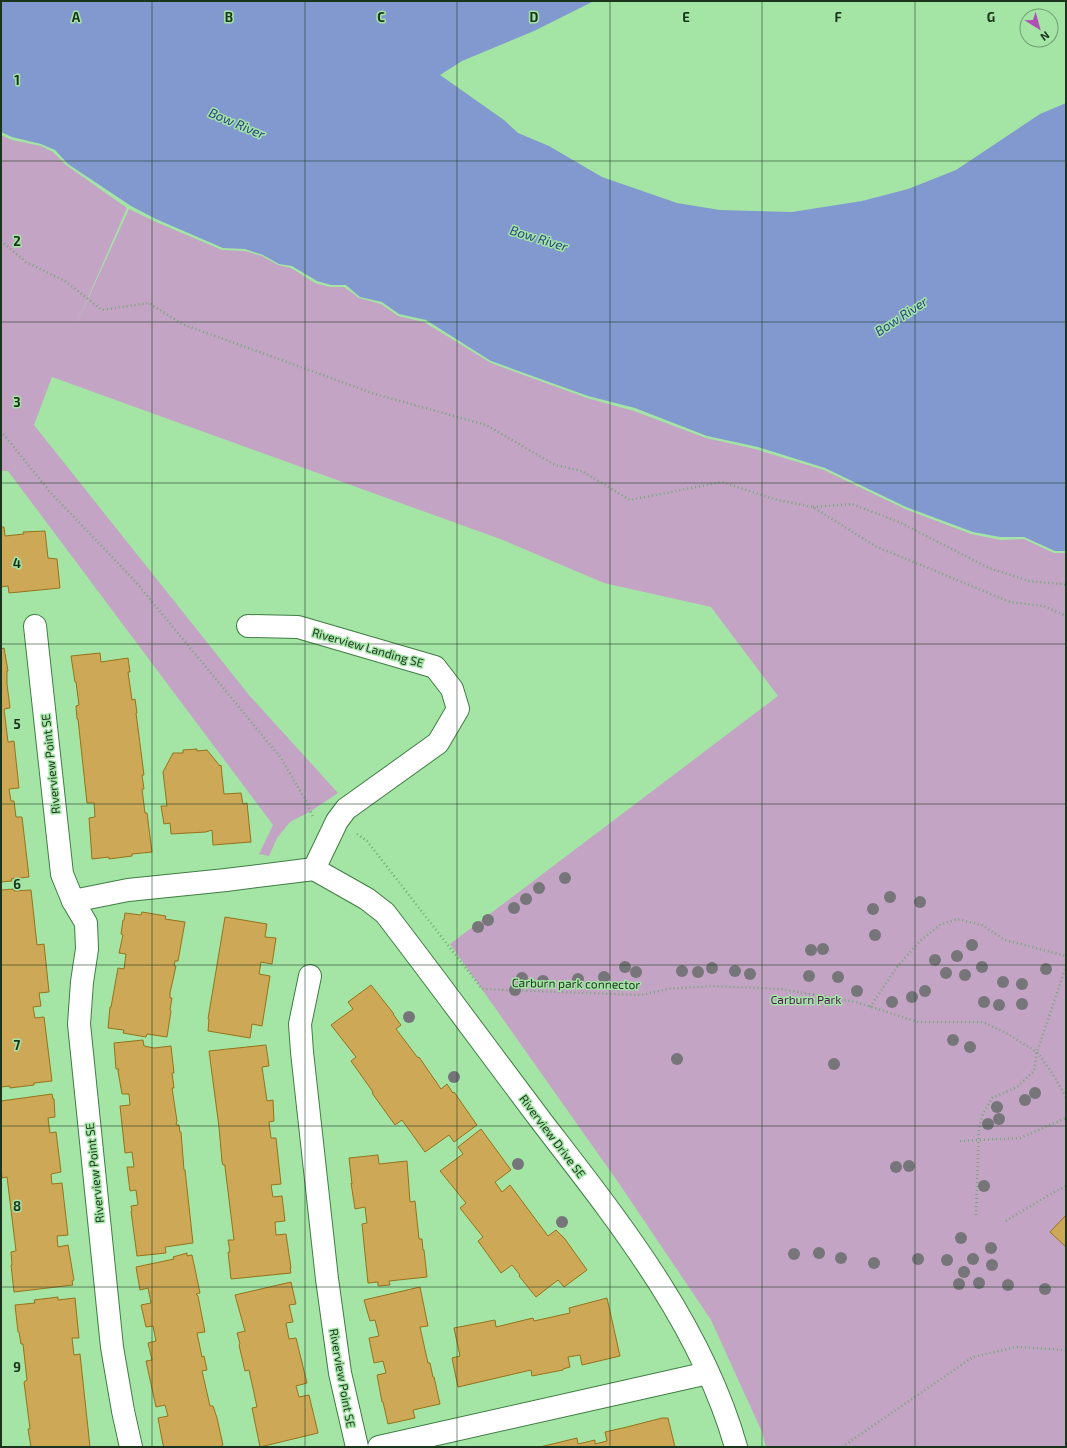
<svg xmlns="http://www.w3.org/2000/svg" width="1067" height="1448" viewBox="0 0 1067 1448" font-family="'Exo 2',sans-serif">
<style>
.green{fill:#c3a4c4}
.water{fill:#8199cf}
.building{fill:#cca857;stroke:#96731a}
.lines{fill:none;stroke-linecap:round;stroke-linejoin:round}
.minor-casing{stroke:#3f7d43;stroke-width:24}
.path{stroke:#74a776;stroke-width:2.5;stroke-dasharray:1 3;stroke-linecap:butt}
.minor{stroke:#fff;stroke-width:22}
.tree{fill:#767579}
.grid{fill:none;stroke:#1b351d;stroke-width:1;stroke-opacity:0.55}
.labels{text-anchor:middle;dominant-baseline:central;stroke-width:3;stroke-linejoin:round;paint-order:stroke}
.street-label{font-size:12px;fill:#1b351d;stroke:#a4e5a6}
.park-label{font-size:12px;fill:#511a55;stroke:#a4e5a6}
.water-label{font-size:13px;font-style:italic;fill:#284284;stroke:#a4e5a6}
.grid-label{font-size:13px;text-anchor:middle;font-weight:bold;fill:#1b351d;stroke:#a4e5a6;stroke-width:3;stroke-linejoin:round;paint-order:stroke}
</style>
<rect width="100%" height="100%" fill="#a4e5a6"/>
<polygon class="green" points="1,135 12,140 41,146 53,152 66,165 127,208 76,325 129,209 156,222 222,250 245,251 262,256 278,265 291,268 315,283 330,287 344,287 359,298 381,304 398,316 424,322 491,363 587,398 634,411 706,438 755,449 824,470 905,509 971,534 1001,540 1024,539 1054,553 1066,553 1066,1447 766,1447 762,1432 711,1320 618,1182 450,944 778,696 711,607 604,583 503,540 52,377 34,425 249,695 338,793 311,811 290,822 277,838 269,856 259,854 273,825 8,471 1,471"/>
<polygon class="water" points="1,1 594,1 534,31 462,61 440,75 504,120 518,133 549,146 602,177 677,203 720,210 792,212 862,201 908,189 956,170 1040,114 1066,103 1066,551 1055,551 1024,537 1000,537 973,532 906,507 825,468 758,447 707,436 635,408 588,396 491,361 426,320 399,314 382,302 360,297 346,285 331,285 317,281 292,266 279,264 263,255 245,249 223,248 156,219 131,206 68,164 55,150 41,144 12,137 1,132"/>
<g class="building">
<polygon points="1,527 4,527 5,536 24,534 23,532 45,531 48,558 57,559 60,588 9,593 8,586 1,587"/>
<polygon points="4,648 8,671 7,671 7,684 10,708 4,709 8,742 14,741 19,788 9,789 11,801 14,801 16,817 22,817 29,877 11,879 12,881 1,882 1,649"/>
<polygon points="100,653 101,662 128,658 130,672 128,672 132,700 135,699 137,713 136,713 144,775 142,775 144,789 142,789 145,813 147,813 152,852 132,854 132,856 109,859 109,857 92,859 89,818 95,817 94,803 87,803 78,719 77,719 76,706 79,705 76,682 75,682 71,656"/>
<polygon points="197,749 197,751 207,750 220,766 221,765 224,794 241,793 243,804 247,803 251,842 213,845 212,830 206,832 171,834 170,823 164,824 161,806 167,806 163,772 173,753 183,753 183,750"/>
<polygon points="14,889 14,891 31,890 37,945 44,944 49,992 39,993 41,1006 33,1007 35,1018 44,1017 52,1081 34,1083 34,1085 10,1088 10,1086 1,1087 1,890"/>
<polygon points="142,912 166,916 165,919 185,922 178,961 175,961 174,966 176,966 170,993 170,998 172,998 170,1010 171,1011 167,1037 147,1034 146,1037 123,1033 124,1030 108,1028 110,1007 111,1007 118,968 124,969 126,954 119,953 123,935 121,934 123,920 124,920 125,913 141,915"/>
<polygon points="225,917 267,924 265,937 276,938 272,964 261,962 259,974 270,976 262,1026 252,1024 250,1038 208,1031 209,1019 208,1019"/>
<polygon points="371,985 394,1014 393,1014 401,1025 396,1029 418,1058 419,1057 441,1089 447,1084 453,1093 454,1092 477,1125 454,1142 449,1135 425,1152 402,1120 395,1125 372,1093 373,1092 351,1061 356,1057 331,1025 353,1009 348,1002"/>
<polygon points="143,1040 144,1046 154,1048 171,1046 174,1073 172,1073 174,1088 172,1088 177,1121 176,1125 179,1125 180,1132 181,1132 184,1170 185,1170 193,1243 165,1247 166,1253 137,1256 131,1211 132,1211 131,1206 138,1205 136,1190 130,1191 127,1167 134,1167 132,1152 125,1153 120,1106 130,1105 129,1094 122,1094 118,1071 119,1069 116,1069 114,1043"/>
<polygon points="266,1045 269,1066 262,1067 267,1101 273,1100 274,1121 269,1122 271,1138 276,1138 281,1184 271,1185 273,1197 282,1196 285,1221 275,1222 276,1235 286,1234 291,1268 290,1268 291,1273 231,1279 228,1252 230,1252 228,1240 234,1240 225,1167 225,1165 223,1165 222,1162 219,1127 209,1051"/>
<polygon points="52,1094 53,1099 54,1099 55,1117 48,1118 50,1133 56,1132 61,1172 51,1174 52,1184 62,1183 68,1235 57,1236 58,1247 68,1245 74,1280 72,1281 73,1285 14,1292 11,1265 12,1265 11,1252 16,1251 7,1177 2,1178 1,1170 1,1101"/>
<polygon points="481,1129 511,1170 495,1182 502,1192 510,1185 548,1236 556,1230 565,1239 587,1270 564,1287 558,1280 536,1297 519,1276 520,1275 512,1265 501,1273 478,1241 483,1237 460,1208 466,1203 440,1171 463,1154 458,1147"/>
<polygon points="378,1155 379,1164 407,1161 410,1202 415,1201 419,1239 422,1239 423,1250 424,1250 427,1277 389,1281 390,1285 378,1286 378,1282 368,1283 362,1224 367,1223 365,1207 355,1209 351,1183 352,1184 349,1158"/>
<polygon points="1066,1215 1066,1247 1050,1232"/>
<polygon points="187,1253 187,1256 192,1255 200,1293 196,1294 198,1296 205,1332 197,1333 202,1357 204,1356 207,1370 202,1371 210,1406 213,1406 217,1418 223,1445 222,1445 222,1447 165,1447 163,1445 158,1418 168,1416 165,1405 156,1407 146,1361 152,1360 148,1343 156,1341 153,1326 146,1327 141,1305 151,1303 148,1288 140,1290 136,1267 174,1259 173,1257"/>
<polygon points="291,1282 296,1304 289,1305 293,1322 286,1323 289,1339 296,1338 307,1383 296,1386 299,1397 309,1395 318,1433 260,1447 252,1408 257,1407 249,1370 245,1371 239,1345 240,1344 237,1333 245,1331 235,1295"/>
<polygon points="420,1287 428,1326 420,1327 428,1363 430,1363 433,1377 434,1377 440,1404 413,1410 415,1418 388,1424 383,1402 382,1402 377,1375 386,1373 383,1361 374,1363 369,1338 379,1336 375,1320 370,1321 364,1300"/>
<polygon points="58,1297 58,1300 75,1298 79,1338 72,1338 74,1355 80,1354 90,1447 31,1447 28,1429 30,1429 24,1382 27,1380 23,1344 21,1344 19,1332 18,1332 15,1305 35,1303 34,1300"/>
<polygon points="607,1298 620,1356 582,1365 580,1355 568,1357 570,1367 563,1369 563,1370 532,1376 531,1370 458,1387 452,1358 460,1356 454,1328 495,1320 496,1327 533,1318 534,1321 570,1313 569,1308"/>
<polygon points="662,1418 668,1418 675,1447 540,1447 577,1438 578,1444 595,1440 595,1444 607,1441 605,1432 627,1427"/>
</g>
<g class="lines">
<defs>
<g id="minor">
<polyline points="35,626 62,874 73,901 86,923 87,949 82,982 79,1024 112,1347 123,1411 131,1447"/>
<polyline points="248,626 298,627 435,667 452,689 458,709 438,743 346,809 337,821 314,869"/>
<path d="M314 869 367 899 385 913C438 982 490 1053 542 1122 619 1222 701 1324 736 1447"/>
<polyline points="73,901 128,890 226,880 314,869"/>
<polyline points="310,976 300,1024 302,1052 327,1279 340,1373 357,1447"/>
<polyline points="379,1447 708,1373"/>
</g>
</defs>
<use href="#minor" class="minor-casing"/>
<g class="path">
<polyline points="1,241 26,262 65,281 102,310 149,303 182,324 375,394 486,425 555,465 582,471 630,500 722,482 777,500 813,507 875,546 1010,602 1044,606 1066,616"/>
<polyline points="1,431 50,492 135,581 281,758 306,801 313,817"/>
<polyline points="813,507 852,504 899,522 989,568 1029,581 1062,584 1066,585"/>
<polyline points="357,834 367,841 482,989 641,995 668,989 712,986 781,989 856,1002 918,1022 983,1022 1006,1033 1037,1052 1054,1076 1066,1097"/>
<polyline points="870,1007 897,967 920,941 940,925 957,919 982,925 1005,940 1066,956"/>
<polyline points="960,1141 1020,1138 1066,1118"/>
<polyline points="976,1215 979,1128 982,1116 992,1098 1017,1087 1034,1071 1037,1052 1066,966"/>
<polyline points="1006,1221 1049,1195 1066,1186"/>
<polyline points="842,1447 973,1357 1016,1347 1066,1350"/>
</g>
<use href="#minor" class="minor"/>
</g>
<g class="tree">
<circle cx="565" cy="878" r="6"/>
<circle cx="539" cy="888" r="6"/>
<circle cx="890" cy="897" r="6"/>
<circle cx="526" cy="899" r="6"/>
<circle cx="920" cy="902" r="6"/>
<circle cx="514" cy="908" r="6"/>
<circle cx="873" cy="909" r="6"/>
<circle cx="488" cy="920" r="6"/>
<circle cx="478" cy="927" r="6"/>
<circle cx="875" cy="935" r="6"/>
<circle cx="972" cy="945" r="6"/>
<circle cx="823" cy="949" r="6"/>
<circle cx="811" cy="950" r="6"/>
<circle cx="957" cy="956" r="6"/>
<circle cx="935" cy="960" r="6"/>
<circle cx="625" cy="967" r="6"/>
<circle cx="982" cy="967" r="6"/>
<circle cx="712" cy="968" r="6"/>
<circle cx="1046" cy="969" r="6"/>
<circle cx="682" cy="971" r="6"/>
<circle cx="735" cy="971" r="6"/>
<circle cx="636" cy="972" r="6"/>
<circle cx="698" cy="972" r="6"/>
<circle cx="946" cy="973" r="6"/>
<circle cx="750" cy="974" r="6"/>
<circle cx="965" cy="975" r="6"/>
<circle cx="809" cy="976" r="6"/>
<circle cx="604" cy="977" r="6"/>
<circle cx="838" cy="977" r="6"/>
<circle cx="522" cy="978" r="6"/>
<circle cx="578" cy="979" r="6"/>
<circle cx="543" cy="981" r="6"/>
<circle cx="1003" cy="982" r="6"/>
<circle cx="1022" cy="984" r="6"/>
<circle cx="515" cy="990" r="6"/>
<circle cx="857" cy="991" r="6"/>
<circle cx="925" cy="991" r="6"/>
<circle cx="912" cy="997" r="6"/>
<circle cx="892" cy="1002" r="6"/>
<circle cx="984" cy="1002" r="6"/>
<circle cx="1022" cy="1004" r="6"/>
<circle cx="999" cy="1005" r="6"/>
<circle cx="409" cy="1017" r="6"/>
<circle cx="953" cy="1040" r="6"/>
<circle cx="970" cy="1047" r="6"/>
<circle cx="677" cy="1059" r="6"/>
<circle cx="834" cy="1064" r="6"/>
<circle cx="454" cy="1077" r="6"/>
<circle cx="1035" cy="1093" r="6"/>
<circle cx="1025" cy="1100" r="6"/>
<circle cx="997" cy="1107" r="6"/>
<circle cx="999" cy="1119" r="6"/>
<circle cx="988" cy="1124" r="6"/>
<circle cx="518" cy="1164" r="6"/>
<circle cx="909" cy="1166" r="6"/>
<circle cx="896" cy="1167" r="6"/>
<circle cx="984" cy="1186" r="6"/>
<circle cx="562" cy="1222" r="6"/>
<circle cx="961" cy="1238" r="6"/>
<circle cx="991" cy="1248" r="6"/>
<circle cx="819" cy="1253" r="6"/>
<circle cx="794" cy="1254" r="6"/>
<circle cx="841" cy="1258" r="6"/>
<circle cx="918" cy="1259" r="6"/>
<circle cx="973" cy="1259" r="6"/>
<circle cx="947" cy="1260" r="6"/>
<circle cx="874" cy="1263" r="6"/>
<circle cx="992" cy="1265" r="6"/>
<circle cx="964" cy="1272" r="6"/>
<circle cx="979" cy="1283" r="6"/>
<circle cx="959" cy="1284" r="6"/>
<circle cx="1008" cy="1285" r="6"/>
<circle cx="1045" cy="1289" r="6"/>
</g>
<path class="grid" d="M152 1V1447M305 1V1447M457 1V1447M610 1V1447M762 1V1447M915 1V1447M1 161H1066M1 322H1066M1 483H1066M1 644H1066M1 804H1066M1 965H1066M1 1126H1066M1 1287H1066"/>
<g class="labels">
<g class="street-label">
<text transform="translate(368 647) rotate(16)">Riverview Landing SE</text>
<text transform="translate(50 764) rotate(-96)">Riverview Point SE</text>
<text transform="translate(576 983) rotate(1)">Carburn park connector</text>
<text transform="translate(553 1136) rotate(53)">Riverview Drive SE</text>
<text transform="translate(94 1173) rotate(-96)">Riverview Point SE</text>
<text transform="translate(343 1378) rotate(80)">Riverview Point SE</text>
</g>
<g class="park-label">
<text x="806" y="999">Carburn Park</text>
</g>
<g class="water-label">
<text transform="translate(237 123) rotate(23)">Bow River</text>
<text transform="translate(539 238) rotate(17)">Bow River</text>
<text transform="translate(901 316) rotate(-33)">Bow River</text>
</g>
</g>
<g class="grid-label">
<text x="76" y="22">A</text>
<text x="229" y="22">B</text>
<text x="381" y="22">C</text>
<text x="534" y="22">D</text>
<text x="686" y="22">E</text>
<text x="838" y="22">F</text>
<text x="991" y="22">G</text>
<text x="17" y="85">1</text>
<text x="17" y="246">2</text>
<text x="17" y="407">3</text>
<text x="17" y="568">4</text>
<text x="17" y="729">5</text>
<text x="17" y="889">6</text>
<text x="17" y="1050">7</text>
<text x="17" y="1211">8</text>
<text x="17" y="1372">9</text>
</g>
<rect width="1067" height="1448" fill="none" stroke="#1b351d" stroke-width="4"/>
<g transform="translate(1039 28) rotate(143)"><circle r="19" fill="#a4e5a6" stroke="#6d9f6f"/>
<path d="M0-3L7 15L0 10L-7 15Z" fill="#b04fb6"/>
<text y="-6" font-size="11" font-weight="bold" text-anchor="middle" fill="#1b351d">N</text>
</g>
</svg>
